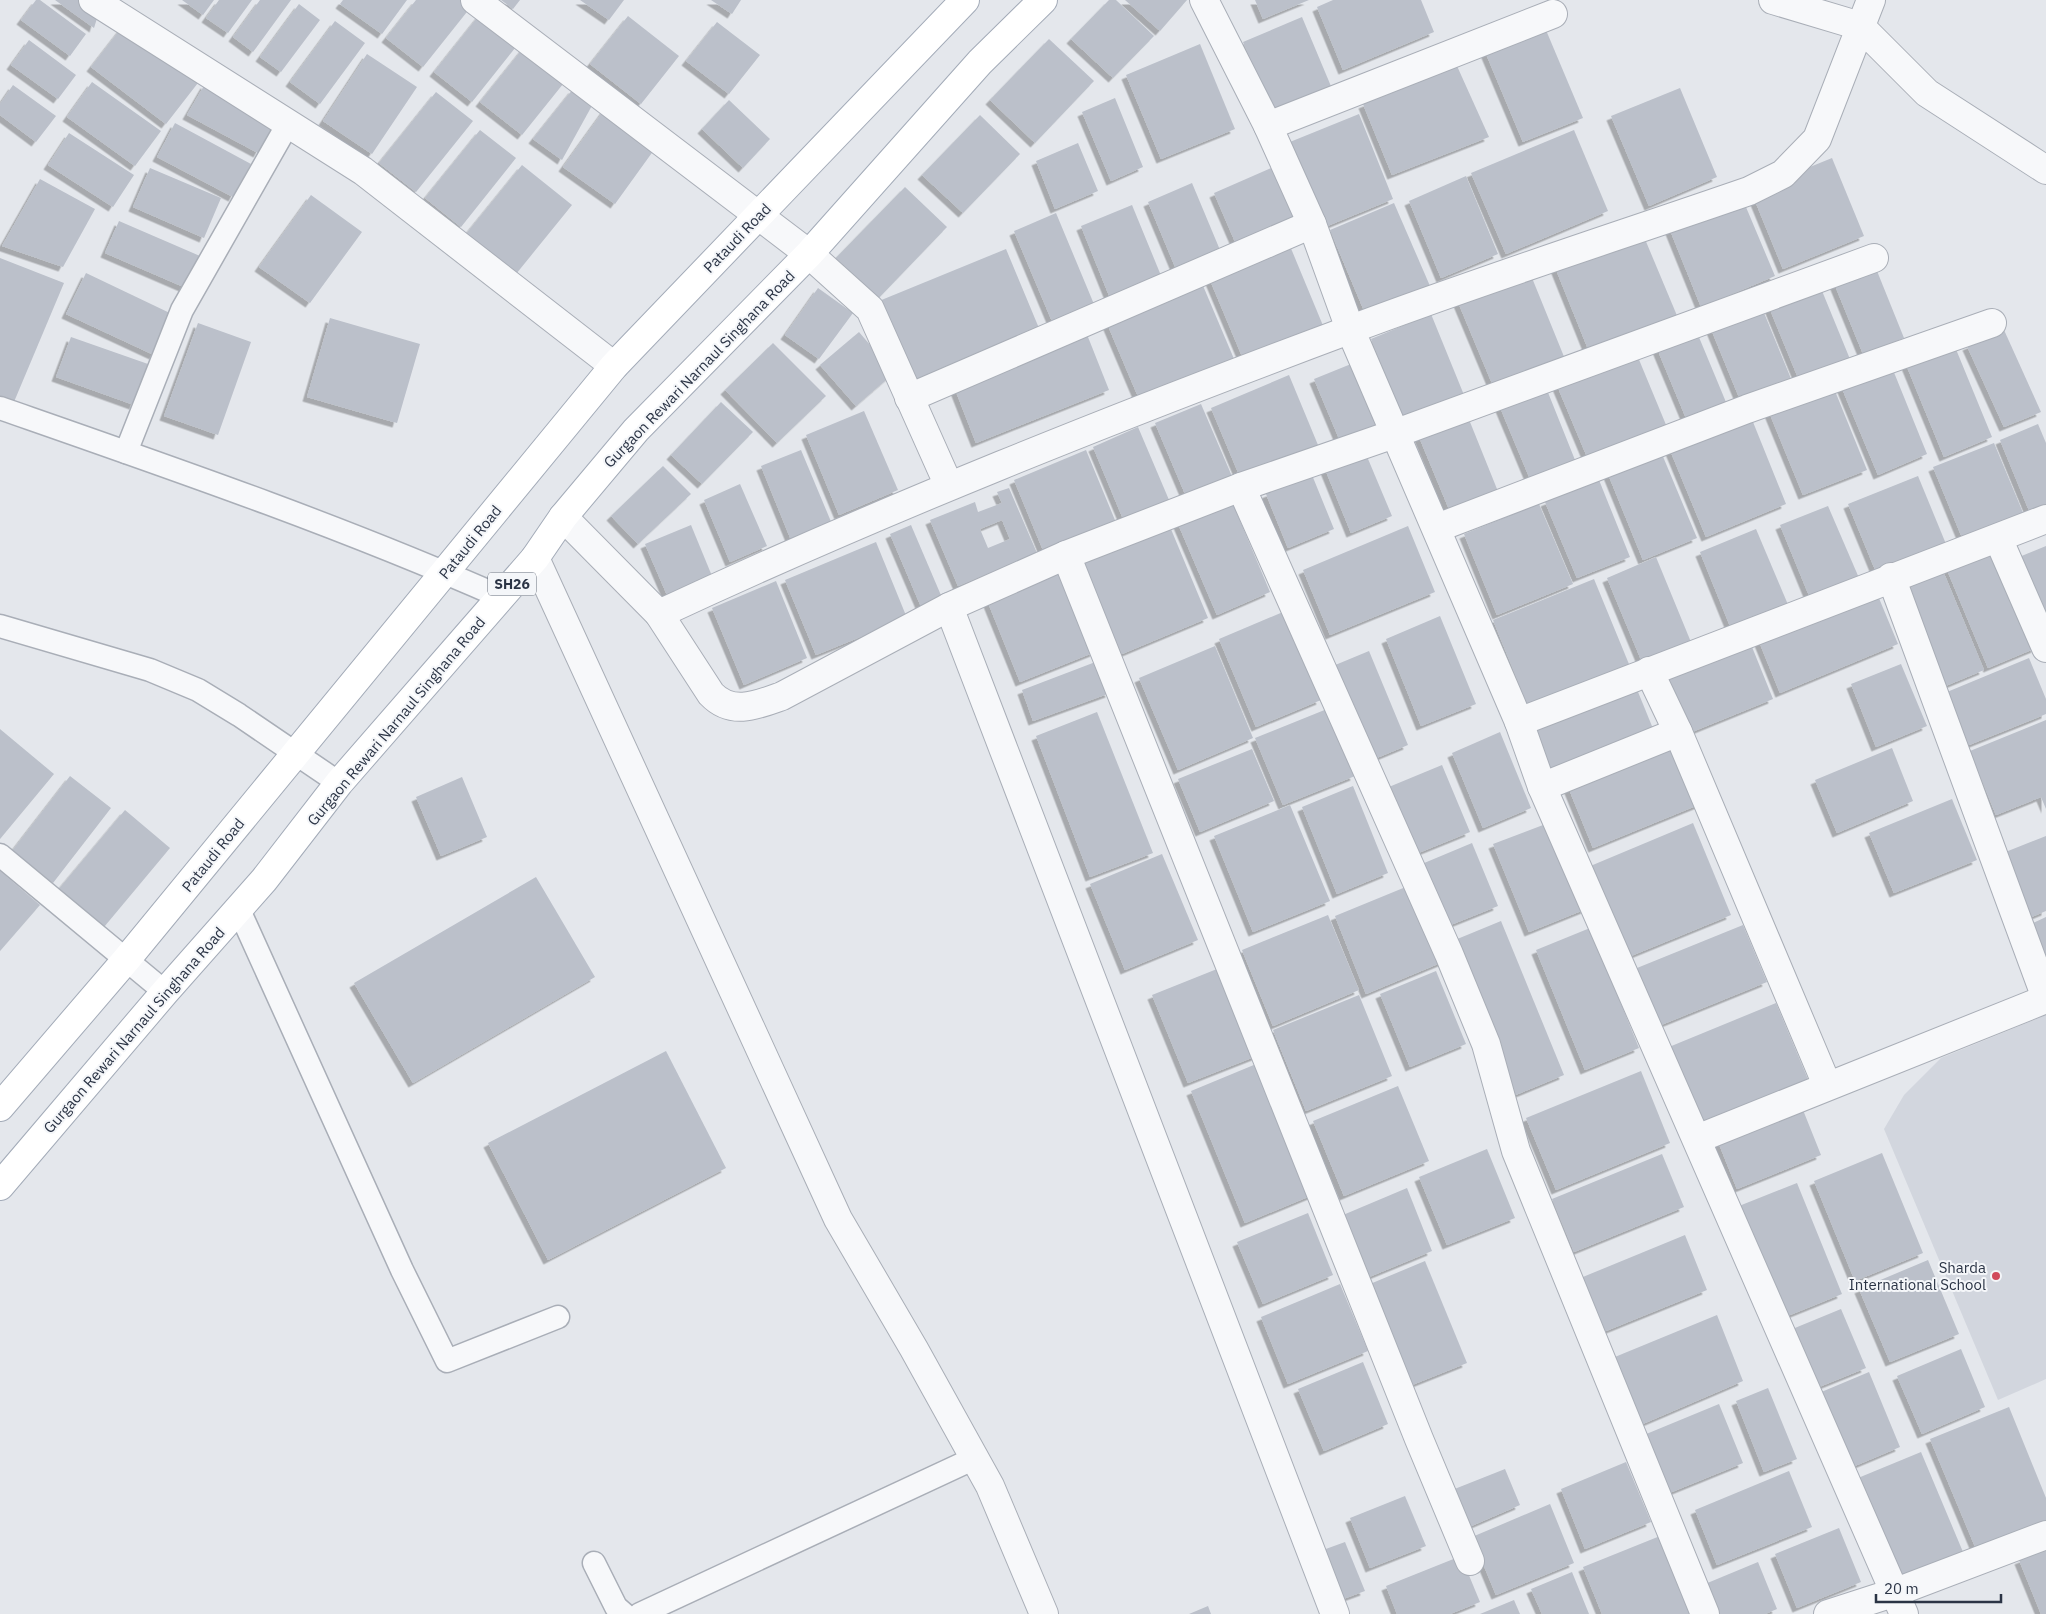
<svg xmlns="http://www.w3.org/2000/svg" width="2046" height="1614" viewBox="0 0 2046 1614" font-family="'IBM Plex Sans',sans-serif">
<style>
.built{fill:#d2d6de}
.building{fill:#bbc0ca;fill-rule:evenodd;filter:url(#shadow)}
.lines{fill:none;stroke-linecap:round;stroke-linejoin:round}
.service-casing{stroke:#a9aeb7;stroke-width:25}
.minor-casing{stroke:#a9aeb7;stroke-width:30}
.primary-casing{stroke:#a3abb8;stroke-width:30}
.service{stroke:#f7f8fa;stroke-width:22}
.minor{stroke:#f7f8fa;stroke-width:28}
.primary{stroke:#fff;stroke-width:28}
.poi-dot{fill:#d1495b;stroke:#f4f6f9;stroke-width:2}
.labels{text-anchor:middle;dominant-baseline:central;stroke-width:4;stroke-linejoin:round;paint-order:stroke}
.shield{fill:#f4f6f9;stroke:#676e7b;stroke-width:1}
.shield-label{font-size:14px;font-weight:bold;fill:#2b3445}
.street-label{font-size:15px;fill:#2b3445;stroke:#f4f6f9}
.poi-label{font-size:15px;fill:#2b3445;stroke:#f4f6f9;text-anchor:end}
</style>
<defs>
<filter id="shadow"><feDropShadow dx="-4.5" dy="4.5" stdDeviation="0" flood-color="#0004"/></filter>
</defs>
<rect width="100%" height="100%" fill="#e4e7ec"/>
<polygon class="built" points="2046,1015 2046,1379 1998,1400 1884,1129 1904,1095 1941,1058"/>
<g class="building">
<polygon points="36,0 40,0 86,34 70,56 21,20"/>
<polygon points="55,0 85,0 100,9 94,28"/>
<polygon points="182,0 214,0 203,15"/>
<polygon points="219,0 252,0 228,33 206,18"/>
<polygon points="260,0 291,0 253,52 233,37"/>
<polygon points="343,0 407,0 382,34 340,4"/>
<polygon points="416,0 471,0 474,3 423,67 386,38"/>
<polygon points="501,0 520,0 513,9"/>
<polygon points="580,0 624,0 609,20"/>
<polygon points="711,0 741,0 732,14"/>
<polygon points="1109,0 1116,0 1154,36 1113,78 1071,39"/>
<polygon points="1125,0 1187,0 1160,31"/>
<polygon points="1255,0 1309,0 1263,19"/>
<polygon points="1333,0 1421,0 1434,32 1343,70 1317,7"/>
<polygon points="299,4 320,20 281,72 260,57"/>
<polygon points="481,13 519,43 472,102 434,72"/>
<polygon points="628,16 679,56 641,104 590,64"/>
<polygon points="1302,17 1333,91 1274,115 1243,42"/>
<polygon points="335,21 365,43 320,104 290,82"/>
<polygon points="126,22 201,79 166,124 91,67"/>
<polygon points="717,22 760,55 729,94 686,61"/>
<polygon points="1543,23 1583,118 1523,142 1484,49"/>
<polygon points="1049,39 1094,81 1035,143 990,100"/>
<polygon points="29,40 76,75 58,99 11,65"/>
<polygon points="1200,44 1235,129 1161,159 1126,75"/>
<polygon points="525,46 567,79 522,135 480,102"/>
<polygon points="367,54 417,87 372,154 323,121"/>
<polygon points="1457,66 1489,137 1392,175 1363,104"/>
<polygon points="92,82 161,131 135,166 67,117"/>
<polygon points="205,84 275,122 258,153 187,115"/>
<polygon points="13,85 56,116 36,142 0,115 0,104"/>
<polygon points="1680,88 1717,177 1649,206 1611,116"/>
<polygon points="573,89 594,102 562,160 533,139"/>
<polygon points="436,92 473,121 416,192 379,163"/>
<polygon points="1115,98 1143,167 1111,181 1082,112"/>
<polygon points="729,100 770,139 743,168 702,129"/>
<polygon points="607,106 659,143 615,204 563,167"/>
<polygon points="1359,114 1393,199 1320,229 1285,144"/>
<polygon points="980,115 1020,154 963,213 922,175"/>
<polygon points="175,123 251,164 233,197 157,157"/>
<polygon points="480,130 516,158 461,227 425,198"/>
<polygon points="1574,130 1608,211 1506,254 1471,173"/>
<polygon points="69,133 134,175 113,207 48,165"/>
<polygon points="1078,143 1098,191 1055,209 1036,161"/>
<polygon points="1832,158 1864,236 1783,269 1751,191"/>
<polygon points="1280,164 1303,215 1236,244 1214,193"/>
<polygon points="522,165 572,205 516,274 466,234"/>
<polygon points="150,168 221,198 204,238 133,207"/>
<polygon points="1466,176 1498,254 1441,278 1409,201"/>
<polygon points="40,179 95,209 63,267 2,246"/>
<polygon points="1192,183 1220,250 1176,269 1148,202"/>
<polygon points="905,187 947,227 873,304 831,263"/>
<polygon points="311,195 362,232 310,303 259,267"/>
<polygon points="1743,200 1775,276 1701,307 1670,230"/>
<polygon points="1394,203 1430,286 1365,313 1330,230"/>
<polygon points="1132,205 1162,278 1110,298 1081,226"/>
<polygon points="1056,213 1096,309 1054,326 1014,231"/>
<polygon points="119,221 200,256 186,288 105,253"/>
<polygon points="1642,232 1678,318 1590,354 1555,267"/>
<polygon points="1290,246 1324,328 1244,361 1210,280"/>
<polygon points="1006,249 1041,333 915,385 879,301"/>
<polygon points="0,258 64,283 11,409 0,405"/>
<polygon points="1875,266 1904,338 1863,354 1834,283"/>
<polygon points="86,273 174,315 154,355 66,314"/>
<polygon points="1530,273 1567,364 1496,393 1458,302"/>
<polygon points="1201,281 1237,366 1142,406 1106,321"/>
<polygon points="1820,286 1852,364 1801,385 1769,307"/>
<polygon points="818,288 853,313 819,359 785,335"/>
<polygon points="1760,303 1794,386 1743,407 1709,324"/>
<polygon points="1431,314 1464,395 1404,420 1371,339"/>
<polygon points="330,318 420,344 397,423 307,397"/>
<polygon points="198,323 251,342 218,435 164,416"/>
<polygon points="1696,330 1728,407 1688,423 1656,346"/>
<polygon points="2004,330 2041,412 2004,427 1967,346"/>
<polygon points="859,332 894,373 856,406 820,365"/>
<polygon points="1086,332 1109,390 976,443 953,384"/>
<polygon points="71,337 148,364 134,405 56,377"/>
<polygon points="1953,342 1992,437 1944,457 1905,362"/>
<polygon points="773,343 826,396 777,443 725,390"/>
<polygon points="1635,350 1669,432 1590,464 1556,383"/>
<polygon points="1351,364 1378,426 1340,441 1314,379"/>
<polygon points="1891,365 1927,454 1878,475 1841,386"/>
<polygon points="1289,375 1318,445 1240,477 1211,408"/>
<polygon points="1543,380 1575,460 1530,479 1497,400"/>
<polygon points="1833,386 1867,470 1803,495 1769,412"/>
<polygon points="721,402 753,432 702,484 671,455"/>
<polygon points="1201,404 1234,481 1188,501 1155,423"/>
<polygon points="864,411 898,490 839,515 806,435"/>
<polygon points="1466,412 1499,494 1451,514 1417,432"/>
<polygon points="1751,417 1786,504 1706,537 1670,450"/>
<polygon points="2038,424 2046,443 2046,506 2030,513 2000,440"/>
<polygon points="1138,427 1172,507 1126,526 1093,447"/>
<polygon points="1994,443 2024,515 1963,540 1933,467"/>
<polygon points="1363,447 1392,516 1351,533 1323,464"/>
<polygon points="1659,447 1697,538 1643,560 1606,469"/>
<polygon points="801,450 832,524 791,540 761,466"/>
<polygon points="1086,450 1117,525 1045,555 1014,480"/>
<polygon points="663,466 691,494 638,544 611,516"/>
<polygon points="1312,475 1334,529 1288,548 1266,494"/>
<polygon points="1918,476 1946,544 1876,572 1848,504"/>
<polygon points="1599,480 1630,557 1577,578 1545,502"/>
<polygon points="740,484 767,546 730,562 704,500"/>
<path d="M1009 488 1037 553 958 586 930 520 975 502 978 512 1002 503 997 492ZM1002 520 1010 539 988 548 980 529Z"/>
<polygon points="1230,497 1270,592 1217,615 1176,519"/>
<polygon points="1539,504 1573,584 1497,615 1464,534"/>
<polygon points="1828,506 1859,578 1810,598 1780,525"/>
<polygon points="1168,522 1208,618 1122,654 1081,558"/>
<polygon points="691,525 712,576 667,595 645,544"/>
<polygon points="911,525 943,600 922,609 890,534"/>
<polygon points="1408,526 1435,592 1330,635 1303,570"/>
<polygon points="1756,529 1789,607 1732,631 1700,552"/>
<polygon points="876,542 907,618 816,655 785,580"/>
<polygon points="1994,545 2036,648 1988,668 1945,565"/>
<polygon points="2046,546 2046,623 2019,557"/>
<polygon points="1656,557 1693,647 1644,667 1607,578"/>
<polygon points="1061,569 1095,652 1020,682 987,600"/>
<polygon points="1943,571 1984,670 1943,687 1903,588"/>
<polygon points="1594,579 1631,669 1530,711 1493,620"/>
<polygon points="776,581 807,658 744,685 712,608"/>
<polygon points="1876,591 1898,644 1780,693 1758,639"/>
<polygon points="1283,612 1321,700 1256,727 1219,639"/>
<polygon points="1440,616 1476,704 1421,726 1386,639"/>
<polygon points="1748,637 1773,699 1687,734 1662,673"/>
<polygon points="1215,646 1253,738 1178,770 1139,678"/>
<polygon points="1369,651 1408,745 1367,762 1328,668"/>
<polygon points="2029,658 2046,699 2046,714 1969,745 1947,692"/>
<polygon points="1098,661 1110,693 1033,721 1022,690"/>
<polygon points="1901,664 1927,726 1876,747 1851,684"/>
<polygon points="1636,687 1656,736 1552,778 1532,730"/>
<polygon points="1327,709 1355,776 1283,805 1255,738"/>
<polygon points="1097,712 1153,853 1090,877 1036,736"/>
<polygon points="2046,720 2046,809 2041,797 1996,815 1970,751"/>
<polygon points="0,729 54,774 0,839"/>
<polygon points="1500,732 1531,808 1483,828 1452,753"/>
<polygon points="1676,737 1703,803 1593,848 1566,782"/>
<polygon points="1892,748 1913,801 1837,833 1815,780"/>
<polygon points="1252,749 1274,801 1200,832 1178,779"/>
<polygon points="1442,765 1470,832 1411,856 1384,789"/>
<polygon points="70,776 111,808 53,883 12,851"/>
<polygon points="462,777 487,837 441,856 416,797"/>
<polygon points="1353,786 1388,873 1337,894 1302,807"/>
<polygon points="1952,799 1977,860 1894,893 1869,833"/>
<polygon points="1290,805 1330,901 1253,932 1214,836"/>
<polygon points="125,810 170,848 104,927 58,890"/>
<polygon points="1551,822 1586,909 1529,932 1493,844"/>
<polygon points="1693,823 1731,915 1626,958 1588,867"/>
<polygon points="2046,836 2046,911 2029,918 2003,853"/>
<polygon points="1472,843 1498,906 1443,928 1417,866"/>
<polygon points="1162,854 1198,940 1125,970 1090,884"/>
<polygon points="0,871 40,905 0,951"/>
<polygon points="536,877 595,977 413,1083 354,983"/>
<polygon points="1413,884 1445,961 1366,994 1335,916"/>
<polygon points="1328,915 1359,990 1273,1026 1242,950"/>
<polygon points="2046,917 2046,960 2031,924"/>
<polygon points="1501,921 1564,1075 1513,1096 1450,942"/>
<polygon points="1743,925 1767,982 1661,1025 1637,968"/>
<polygon points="1590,928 1639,1048 1585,1070 1536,950"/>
<polygon points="1222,967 1259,1055 1188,1083 1152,995"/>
<polygon points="1436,971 1466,1044 1410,1067 1380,994"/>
<polygon points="1359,995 1392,1076 1306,1111 1273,1030"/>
<polygon points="1776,1003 1810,1084 1703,1128 1669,1047"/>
<polygon points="666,1051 726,1168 548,1260 488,1143"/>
<polygon points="1261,1062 1315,1194 1245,1223 1191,1091"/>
<polygon points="1641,1071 1670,1143 1556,1190 1526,1118"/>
<polygon points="1398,1086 1429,1161 1344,1196 1313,1121"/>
<polygon points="1799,1100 1821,1155 1737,1189 1715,1134"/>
<polygon points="1487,1149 1515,1218 1447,1245 1419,1177"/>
<polygon points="1882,1153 1923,1253 1855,1281 1814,1181"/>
<polygon points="1662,1154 1684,1207 1574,1252 1552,1199"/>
<polygon points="1797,1183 1842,1294 1785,1317 1739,1206"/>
<polygon points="1407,1188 1432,1251 1369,1277 1343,1215"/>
<polygon points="1308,1213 1333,1275 1263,1304 1237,1242"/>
<polygon points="1685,1235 1707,1290 1601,1333 1578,1279"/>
<polygon points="1928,1260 1959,1334 1890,1362 1859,1289"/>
<polygon points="1425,1261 1467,1363 1412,1385 1370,1284"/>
<polygon points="1340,1284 1368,1351 1288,1384 1261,1317"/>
<polygon points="1841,1309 1866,1368 1814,1389 1790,1330"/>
<polygon points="1717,1315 1743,1381 1638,1426 1610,1359"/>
<polygon points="1961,1349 1985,1407 1922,1434 1897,1376"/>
<polygon points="1363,1362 1388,1424 1324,1451 1298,1389"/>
<polygon points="1869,1372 1900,1447 1850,1468 1819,1393"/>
<polygon points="1768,1388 1797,1459 1764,1472 1736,1401"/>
<polygon points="1719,1404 1743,1463 1662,1496 1639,1437"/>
<polygon points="2009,1407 2046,1498 2046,1520 1976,1549 1930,1439"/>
<polygon points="1921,1452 1963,1552 1899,1578 1858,1478"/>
<polygon points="1626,1462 1651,1522 1585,1549 1561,1489"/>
<polygon points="1505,1469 1520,1505 1462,1530 1447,1492"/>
<polygon points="1789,1471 1812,1527 1717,1565 1695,1510"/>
<polygon points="1405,1496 1426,1546 1370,1568 1350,1518"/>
<polygon points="1550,1504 1574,1563 1496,1595 1472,1537"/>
<polygon points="1839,1528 1861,1582 1797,1608 1775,1554"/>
<polygon points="1665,1534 1697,1614 1602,1614 1583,1567"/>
<polygon points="1345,1542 1365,1591 1343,1599 1323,1550"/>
<polygon points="2046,1549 2046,1614 2041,1614 2019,1560"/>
<polygon points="1461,1556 1480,1602 1450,1614 1397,1614 1386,1586"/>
<polygon points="1758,1562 1777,1609 1765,1614 1717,1614 1705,1584"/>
<polygon points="1572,1572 1589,1614 1542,1614 1531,1589"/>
<polygon points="1514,1600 1520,1614 1480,1614"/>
<polygon points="1208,1606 1211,1614 1189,1614"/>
</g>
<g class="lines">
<defs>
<g id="service">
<path d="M0 408C169 467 338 525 501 597"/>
<polyline points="126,452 182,310 289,122"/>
<polyline points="0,626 150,670 198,690 239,715 339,783"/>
<polyline points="0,855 165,992"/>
<polyline points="239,910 402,1270 447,1361 558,1317"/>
<polyline points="594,1563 616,1607 624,1614"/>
<polyline points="640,1614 975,1458"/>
</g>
<g id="minor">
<polyline points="93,0 363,171 614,366"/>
<polyline points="475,0 809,254 870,309 949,486"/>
<polyline points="1204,0 1268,126 1312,224 1350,329 1519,722 1542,787 1904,1614"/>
<polyline points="1773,0 1860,26 1927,93 2046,170"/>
<polyline points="1268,126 1553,14"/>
<polyline points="909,398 1312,224"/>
<polyline points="1241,487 1449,954 1486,1044 1516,1151 1705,1614"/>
<path d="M563 517 659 614C884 509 1116 417 1349 330 1481 280 1616 237 1749 191L1783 174 1817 139 1871 0"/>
<polyline points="1437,528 1747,409 1992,323"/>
<polyline points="1998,538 2046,648"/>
<polyline points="1066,555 1419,1439 1470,1561"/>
<polyline points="535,558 838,1219 914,1349 990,1486 1044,1614"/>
<polyline points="1891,577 2046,998"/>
<polyline points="949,607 1335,1614"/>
<path d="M659 614 711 694C732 716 757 705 782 696L949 607 1066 555 1241 487 1394 434 1874 258"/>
<polyline points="1649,671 1678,732 1827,1085"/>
<polyline points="1519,722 2046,519"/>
<polyline points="1542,787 1678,732"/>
<polyline points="1697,1139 2046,999"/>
<polyline points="1828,1614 1896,1592 2046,1535"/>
</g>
<g id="primary">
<polyline points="0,1107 126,960 614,366 965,0"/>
<polyline points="0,1186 165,992 264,880 339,783 535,558 563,517 636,430 809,254 980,62 1043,0"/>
</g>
</defs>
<use href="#service" class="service-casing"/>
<use href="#minor" class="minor-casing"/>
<use href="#primary" class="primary-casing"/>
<use href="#service" class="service"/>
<use href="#minor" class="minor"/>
<use href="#primary" class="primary"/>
</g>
<circle class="poi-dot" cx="1996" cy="1276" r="5"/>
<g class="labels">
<rect class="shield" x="488" y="572.5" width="48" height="23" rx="4"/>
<g class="shield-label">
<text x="512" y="584">SH26</text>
</g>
<g class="street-label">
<text transform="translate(737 238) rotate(-46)">Pataudi Road</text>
<text transform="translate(699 369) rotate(-46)">Gurgaon Rewari Narnaul Singhana Road</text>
<text transform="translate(470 542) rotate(-51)">Pataudi Road</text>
<text transform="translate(396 721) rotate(-50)">Gurgaon Rewari Narnaul Singhana Road</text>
<text transform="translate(213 855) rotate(-51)">Pataudi Road</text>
<text transform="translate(134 1030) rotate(-49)">Gurgaon Rewari Narnaul Singhana Road</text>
</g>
<g class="poi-label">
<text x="1986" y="1267">Sharda<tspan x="1986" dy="17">International School</tspan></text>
</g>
</g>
<path d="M1876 1594v8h125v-8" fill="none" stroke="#2b3445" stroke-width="2.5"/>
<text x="1884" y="1594" font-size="15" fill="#2b3445" stroke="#f4f6f9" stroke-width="4" paint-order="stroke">20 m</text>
</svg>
